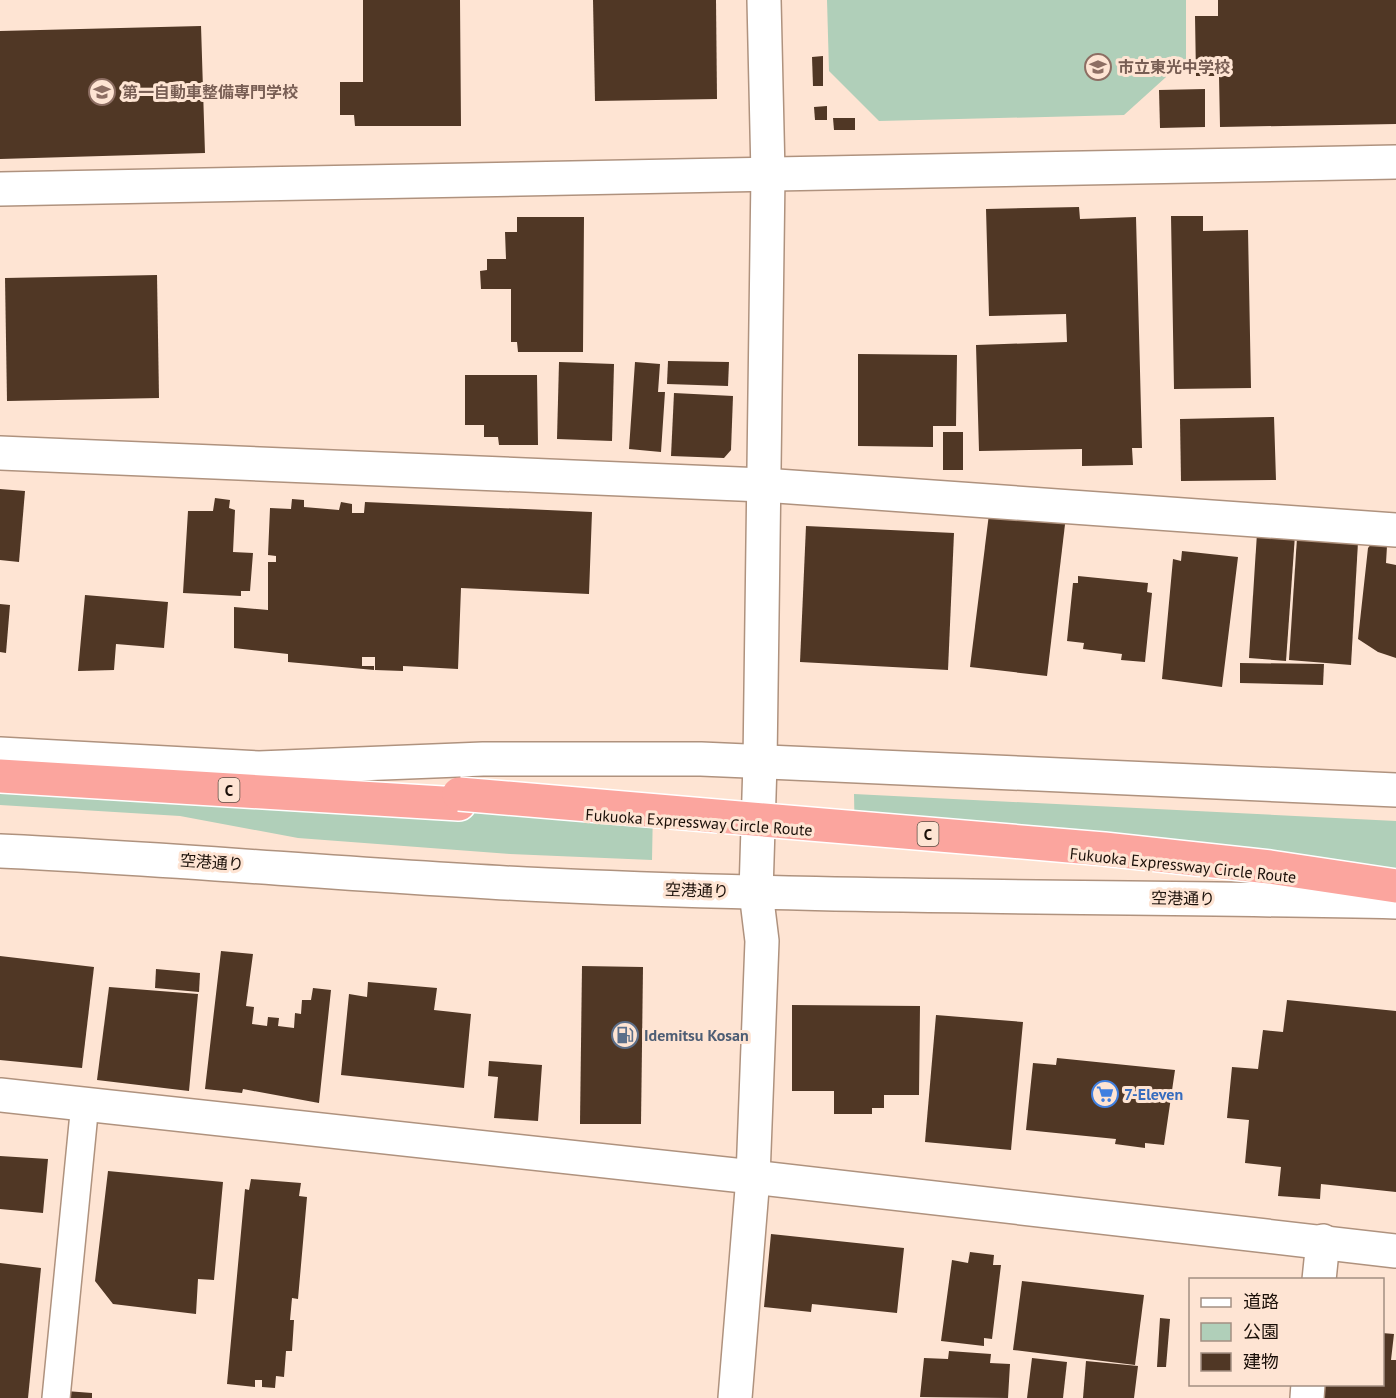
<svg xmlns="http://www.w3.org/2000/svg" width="1396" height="1398" viewBox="0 0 1396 1398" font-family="'PT Sans','Noto Sans JP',sans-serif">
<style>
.green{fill:#b0cfb9}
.building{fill:#503725}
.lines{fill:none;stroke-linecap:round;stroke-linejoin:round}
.service-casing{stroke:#af927e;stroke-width:30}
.minor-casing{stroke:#af927e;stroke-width:36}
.tertiary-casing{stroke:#af927e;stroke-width:36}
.motorway-casing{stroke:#fff;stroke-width:36}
.service{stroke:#fff;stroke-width:27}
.minor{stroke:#fff;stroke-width:33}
.tertiary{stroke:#fff;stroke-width:33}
.motorway{stroke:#fba59e;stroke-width:33}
.motorway-bridge-casing{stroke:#fff;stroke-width:36;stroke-linecap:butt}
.motorway-bridge{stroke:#fba59e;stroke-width:33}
.labels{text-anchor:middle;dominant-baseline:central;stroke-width:6;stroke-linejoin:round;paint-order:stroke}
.shield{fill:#fee4d3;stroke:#5e4f45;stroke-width:1.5}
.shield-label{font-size:15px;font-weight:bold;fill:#1a0f08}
.education-label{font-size:16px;font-weight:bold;fill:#785e54;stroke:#fee4d3;text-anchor:start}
.street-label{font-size:16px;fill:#1a0f08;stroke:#fee4d3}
.service-label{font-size:16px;font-weight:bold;fill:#4e5e75;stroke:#fee4d3;text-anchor:start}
.shop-label{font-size:16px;font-weight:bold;fill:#366cbe;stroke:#fee4d3;text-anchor:start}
</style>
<rect width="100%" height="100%" fill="#fee4d3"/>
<g class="green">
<polygon points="827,0 1186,0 1186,59 1124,115 879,121 829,71"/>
<polygon points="0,786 653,807 652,860 510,854 298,838 180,816 0,805"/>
<polygon points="854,794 1396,821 1396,872 1092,849 855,845"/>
</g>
<g class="building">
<polygon points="363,0 460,0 461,126 355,126 354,115 340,115 340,82 363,82"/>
<polygon points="593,0 716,0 717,99 595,101"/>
<polygon points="1218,0 1396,0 1396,124 1220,127 1219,76 1196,76 1195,16 1218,16"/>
<polygon points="201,26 205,153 0,159 0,31"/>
<polygon points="823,56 823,86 813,86 812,57"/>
<polygon points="1205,89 1205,127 1160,128 1159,90"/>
<polygon points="827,106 827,120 815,120 814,107"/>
<polygon points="833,118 855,118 855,130 834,130"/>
<polygon points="1079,207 1080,219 1136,217 1142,448 1132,448 1133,465 1082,466 1082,449 979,451 976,345 1067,342 1066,314 989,316 986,209"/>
<polygon points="1171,216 1203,216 1203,231 1248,230 1251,388 1174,389"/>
<polygon points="517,217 584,217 583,352 518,352 517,342 511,342 511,289 481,289 480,271 487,270 487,259 506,259 505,232 517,232"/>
<polygon points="157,275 159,398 7,401 5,278"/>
<polygon points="858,354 957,355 956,426 933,426 933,447 858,446"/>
<polygon points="668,361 729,362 728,386 667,384"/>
<polygon points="559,362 614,364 612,441 557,439"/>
<polygon points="635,362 660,364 658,392 665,392 661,452 629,449"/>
<polygon points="465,375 537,375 538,445 499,445 498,437 484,437 484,425 465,425"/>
<polygon points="674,393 733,396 731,450 724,458 671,456"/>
<polygon points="1274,417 1276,480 1181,481 1180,419"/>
<rect x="943" y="432" width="20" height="38"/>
<polygon points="0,489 25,491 19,562 0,560"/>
<polygon points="215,498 230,500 229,508 235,510 233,552 253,553 250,591 241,591 241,596 183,593 188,511 213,511"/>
<polygon points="292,499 304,500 304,507 339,510 341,502 352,504 352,513 364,513 365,502 592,512 589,594 461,588 458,669 403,666 403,671 375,670 375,657 362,657 362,666 374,666 374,670 288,662 288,654 234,648 234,607 268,610 268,562 276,562 276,556 268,555 270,508 291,509"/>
<polygon points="990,506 1066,516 1047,676 970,667"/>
<polygon points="806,526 954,533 948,670 800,662"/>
<polygon points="1257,533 1295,535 1286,661 1249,658"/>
<polygon points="1297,538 1358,542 1351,665 1289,660"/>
<polygon points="1372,543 1387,546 1386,563 1396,565 1396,658 1378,652 1358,639 1368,548"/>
<polygon points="1182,551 1238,557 1222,687 1162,679 1173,559 1181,561"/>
<polygon points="1078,576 1148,583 1147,592 1152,593 1145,662 1121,660 1122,654 1083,649 1084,643 1067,641 1073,583 1078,583"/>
<polygon points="85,595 168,602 164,648 116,644 114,670 78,671"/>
<polygon points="0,604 10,605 6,653 0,652"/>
<polygon points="1240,663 1324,664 1323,685 1240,683"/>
<polygon points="221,951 253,954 246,1006 254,1007 252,1024 267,1026 268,1017 279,1018 278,1026 294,1028 295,1013 301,1014 302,1000 311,1000 313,988 331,990 319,1103 243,1089 242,1093 205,1089"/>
<polygon points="0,956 94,967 82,1068 0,1060"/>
<polygon points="582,966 643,967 641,1124 580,1124"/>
<polygon points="156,969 200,973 199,992 155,988"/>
<polygon points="368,982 437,988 434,1010 471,1014 464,1088 341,1075 349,994 367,997"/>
<polygon points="109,987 198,994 189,1091 97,1080"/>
<polygon points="1287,1000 1396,1011 1396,1192 1321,1184 1320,1199 1278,1196 1281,1167 1245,1163 1249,1120 1227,1118 1232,1067 1258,1069 1263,1030 1283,1032"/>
<polygon points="792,1005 920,1006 919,1095 884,1095 884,1108 872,1108 872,1114 834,1114 834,1091 792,1091"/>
<polygon points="936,1015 1023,1022 1011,1150 925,1142"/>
<polygon points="1057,1058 1175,1070 1164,1145 1145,1143 1145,1148 1115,1144 1116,1139 1026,1130 1033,1063 1056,1065"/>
<polygon points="489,1061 542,1065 538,1121 494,1118 498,1077 488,1076"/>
<polygon points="0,1156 48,1159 43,1213 0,1209"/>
<polygon points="108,1171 223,1182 214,1280 198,1279 196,1314 113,1304 95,1281"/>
<polygon points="251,1179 301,1183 299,1196 307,1197 298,1299 292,1298 290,1320 294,1320 292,1351 286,1351 284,1377 276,1376 275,1388 262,1387 262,1380 255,1380 255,1387 227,1384 245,1189 249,1190"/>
<polygon points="771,1234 904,1248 897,1313 812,1304 811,1312 764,1307"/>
<polygon points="970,1252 994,1255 993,1265 1001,1265 992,1339 984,1338 984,1346 941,1341 952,1260 968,1263"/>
<polygon points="0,1263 41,1268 28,1398 0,1398"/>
<polygon points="1022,1281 1144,1295 1135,1365 1013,1350"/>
<polygon points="1160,1318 1170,1319 1166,1367 1157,1367"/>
<polygon points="1382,1333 1394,1334 1391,1360 1396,1360 1396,1398 1323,1398 1324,1384 1382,1384"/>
<polygon points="949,1351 991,1354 990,1363 1010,1364 1008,1398 920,1397 924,1358 948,1359"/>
<polygon points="1032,1358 1067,1362 1063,1398 1027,1398"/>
<polygon points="1086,1361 1138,1366 1134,1398 1083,1398"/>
<polygon points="66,1391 92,1393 92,1398 66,1398"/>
</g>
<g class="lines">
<defs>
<polyline id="service" points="56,1398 85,1103"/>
<g id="minor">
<polyline points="0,189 1396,162"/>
<polyline points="0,453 763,485 1396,530"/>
<polyline points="1319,1280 1323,1241"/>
<polyline points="735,1398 753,1177 762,941 756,892 760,763 768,174 764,0"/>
<polyline points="1307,1398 1308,1384"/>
</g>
<g id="tertiary">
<polyline points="0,754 259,768 483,759 701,759 1396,790"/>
<path d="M0 851C175 859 350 875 526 884 815 898 1106 896 1396 902"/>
<polyline points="0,1095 753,1177 1396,1251"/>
</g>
<polyline id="motorway" points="0,776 459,804"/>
</defs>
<use href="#service" class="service-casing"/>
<use href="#minor" class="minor-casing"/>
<use href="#tertiary" class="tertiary-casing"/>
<use href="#motorway" class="motorway-casing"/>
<use href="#service" class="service"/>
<use href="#minor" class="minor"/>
<use href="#tertiary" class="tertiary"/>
<use href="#motorway" class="motorway"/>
<defs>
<polyline id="motorway-bridge" points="459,794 1104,849 1270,867 1396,886"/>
</defs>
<use href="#motorway-bridge" class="motorway-bridge-casing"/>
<use href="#motorway-bridge" class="motorway-bridge"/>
</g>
<defs>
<symbol id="school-ring" viewBox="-11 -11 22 22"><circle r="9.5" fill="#fee4d3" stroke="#8d6e63" stroke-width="1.5"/><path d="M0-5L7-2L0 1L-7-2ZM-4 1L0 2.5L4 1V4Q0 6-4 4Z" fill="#8d6e63"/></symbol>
<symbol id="university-ring" viewBox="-11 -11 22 22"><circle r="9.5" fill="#fee4d3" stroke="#8d6e63" stroke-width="1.5"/><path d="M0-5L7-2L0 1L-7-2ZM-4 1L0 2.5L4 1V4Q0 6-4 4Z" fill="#8d6e63"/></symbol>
<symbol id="fuel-ring" viewBox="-11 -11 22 22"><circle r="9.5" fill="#fee4d3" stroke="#5c6f8a" stroke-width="1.5"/><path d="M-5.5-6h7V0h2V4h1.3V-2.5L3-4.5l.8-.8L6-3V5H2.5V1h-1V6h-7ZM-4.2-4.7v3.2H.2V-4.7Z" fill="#5c6f8a"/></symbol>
<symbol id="supermarket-ring" viewBox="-11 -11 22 22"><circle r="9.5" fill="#fee4d3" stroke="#3f7fe0" stroke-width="1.5"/><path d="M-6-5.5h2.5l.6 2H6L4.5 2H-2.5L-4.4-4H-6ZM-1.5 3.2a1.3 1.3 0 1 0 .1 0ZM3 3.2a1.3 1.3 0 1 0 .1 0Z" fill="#3f7fe0"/></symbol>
</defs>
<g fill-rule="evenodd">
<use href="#school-ring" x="1083" y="52" width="30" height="30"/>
<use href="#university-ring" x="87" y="77" width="30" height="30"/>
<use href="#fuel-ring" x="610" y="1020" width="30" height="30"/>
<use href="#supermarket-ring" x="1090" y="1079" width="30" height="30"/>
</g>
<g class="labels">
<g class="shield">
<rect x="218.5" y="778" width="21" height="24" rx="4.5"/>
<rect x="917.5" y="822" width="21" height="24" rx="4.5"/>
</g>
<g class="shield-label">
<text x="229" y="790">C</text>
<text x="928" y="834">C</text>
</g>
<g class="education-label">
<text x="1118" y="67">市立東光中学校</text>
<text x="122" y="92">第一自動車整備専門学校</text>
</g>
<g class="street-label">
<text transform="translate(699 822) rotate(4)">Fukuoka Expressway Circle Route</text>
<text transform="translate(212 862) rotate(4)">空港通り</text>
<text transform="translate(1183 865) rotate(6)">Fukuoka Expressway Circle Route</text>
<text transform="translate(697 890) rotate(2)">空港通り</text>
<text transform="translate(1183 898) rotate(1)">空港通り</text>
</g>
<g class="service-label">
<text x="644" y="1035">Idemitsu Kosan</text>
</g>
<g class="shop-label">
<text x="1124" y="1094">7-Eleven</text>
</g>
</g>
<rect x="1189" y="1278" width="195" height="108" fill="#fee4d3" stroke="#a38f82" stroke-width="1.5"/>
<rect x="1201" y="1298" width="30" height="9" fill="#ffffff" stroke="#a38f82" stroke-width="1.5"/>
<text x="1243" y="1308" font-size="18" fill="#1a0f08">道路</text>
<rect x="1201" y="1323" width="30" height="18" fill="#b0cfb9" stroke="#a38f82" stroke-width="1.5"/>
<text x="1243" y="1338" font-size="18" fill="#1a0f08">公園</text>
<rect x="1201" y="1353" width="30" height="18" fill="#503725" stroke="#a38f82" stroke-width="1.5"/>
<text x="1243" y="1368" font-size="18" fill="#1a0f08">建物</text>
</svg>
